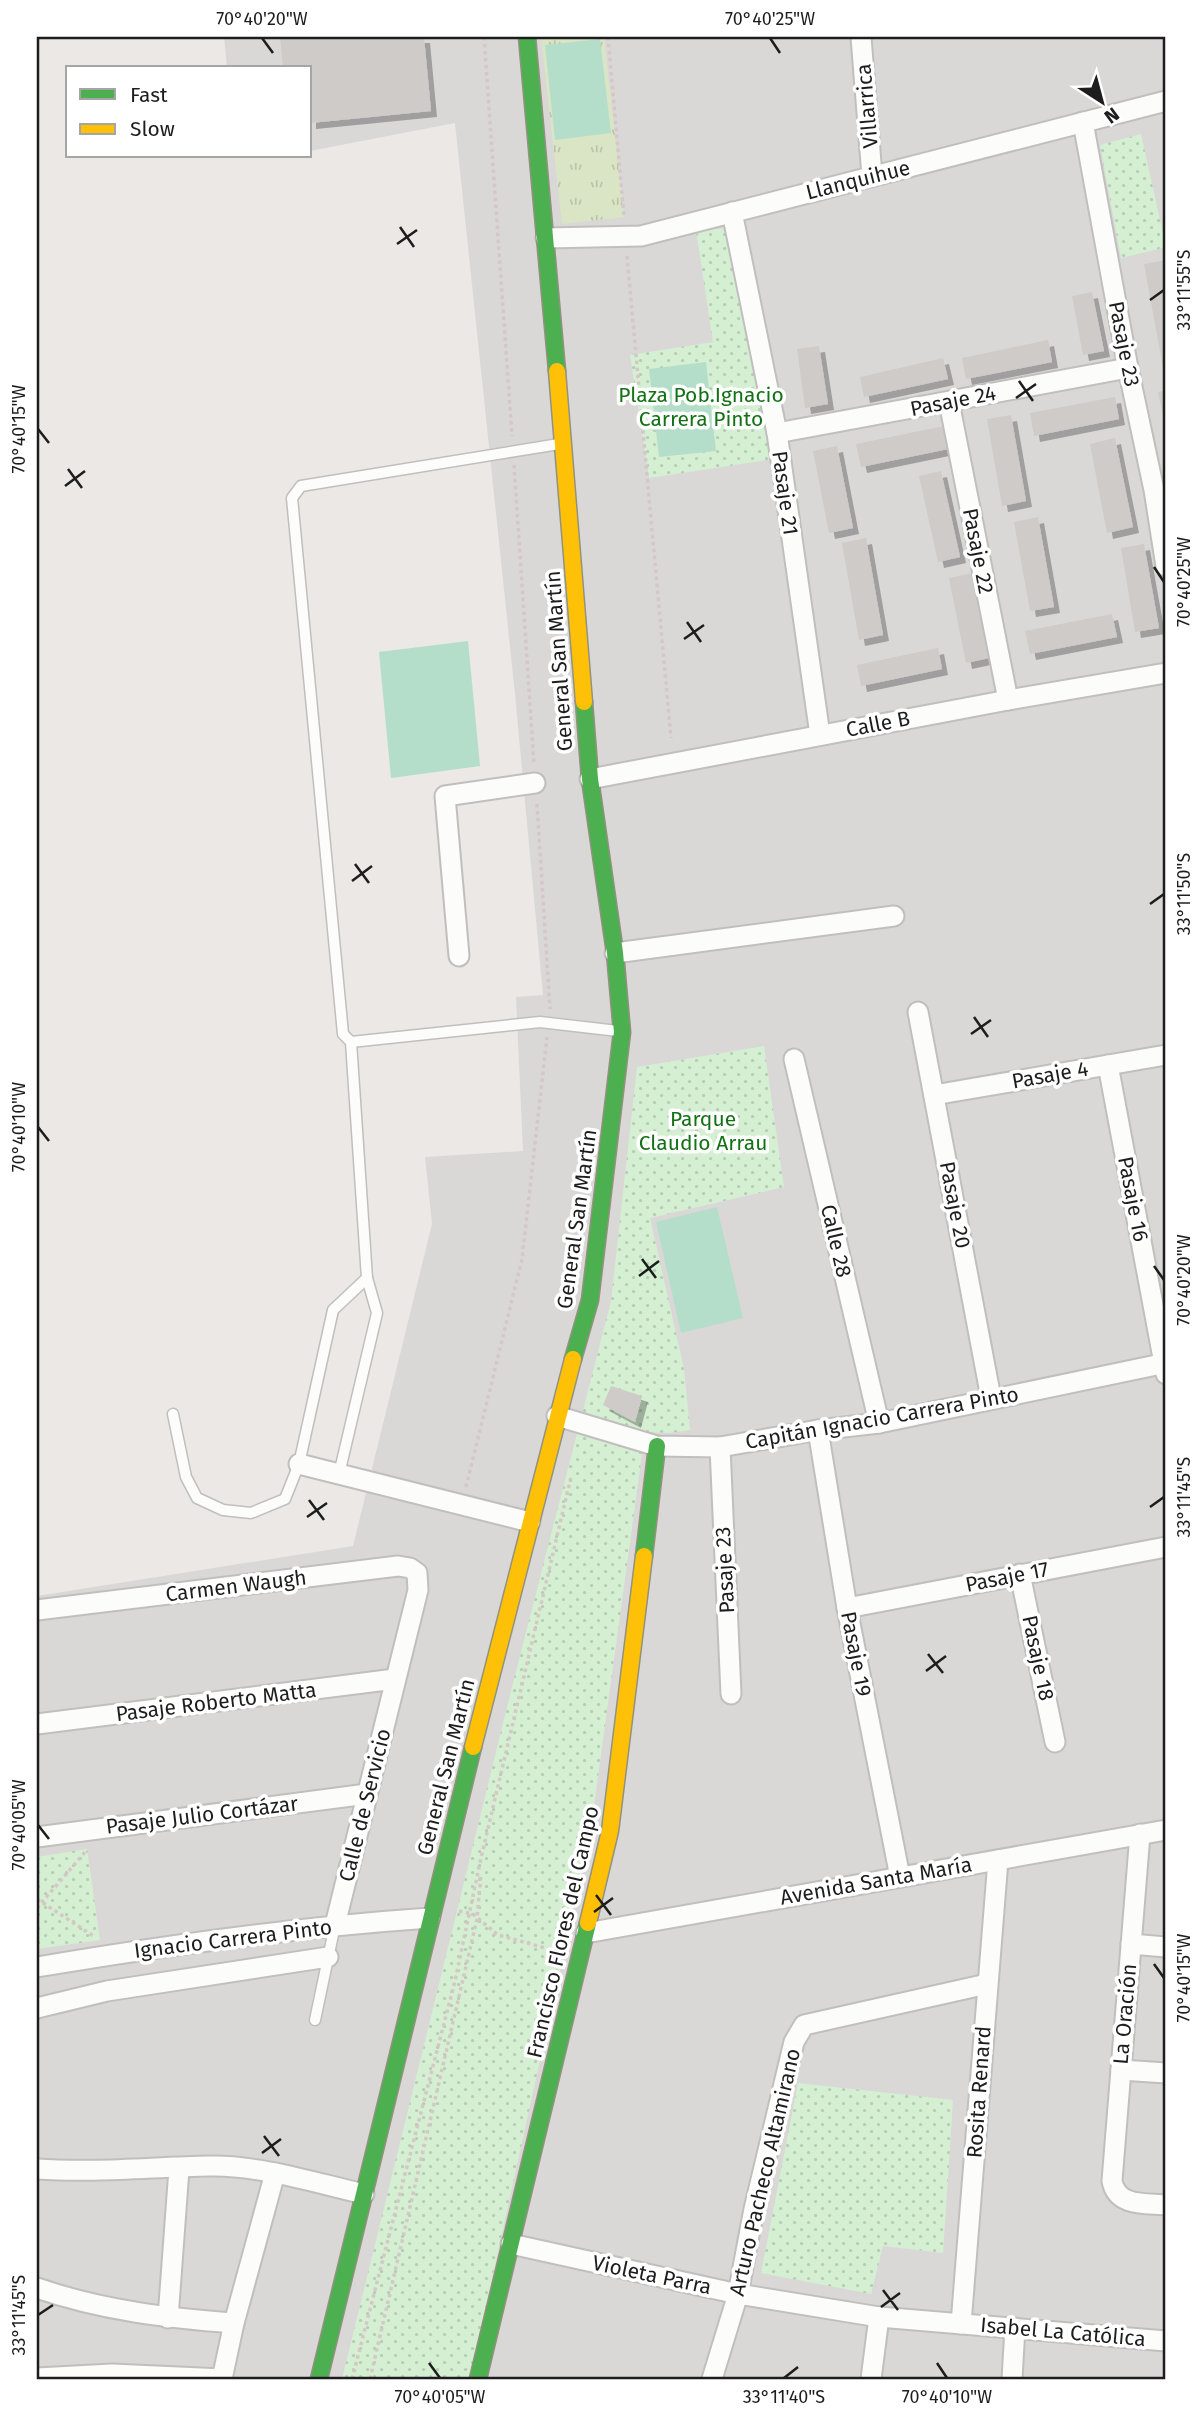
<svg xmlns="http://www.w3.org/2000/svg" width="1203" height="2416" viewBox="0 0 1203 2416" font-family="'Fira Sans',sans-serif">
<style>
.residential{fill:#dad8d7}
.religious{fill:#d9d8d7}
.grass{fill:url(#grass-tufts)}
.park{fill:url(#park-dots)}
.pitch{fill:#b4dec9}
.building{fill:#cecbc8;filter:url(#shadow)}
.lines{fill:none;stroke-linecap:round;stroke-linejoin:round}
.lane-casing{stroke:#c1bfbe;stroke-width:13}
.street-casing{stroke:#c1bfbe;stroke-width:23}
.fast-casing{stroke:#92927f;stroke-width:19}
.slow-casing{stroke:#92927f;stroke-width:19}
.path{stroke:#d4c7c6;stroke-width:3.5;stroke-dasharray:3.5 3.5;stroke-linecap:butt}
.lane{stroke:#fcfcfb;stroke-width:10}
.street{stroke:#fcfcfb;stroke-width:19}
.fast{stroke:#4caf50;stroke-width:16}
.slow{stroke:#ffc107;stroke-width:16}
.ticks{fill:none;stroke:#1d1d1d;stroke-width:2.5}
.labels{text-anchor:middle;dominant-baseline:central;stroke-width:7;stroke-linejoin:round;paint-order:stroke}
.street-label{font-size:21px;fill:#1d1d1d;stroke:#fff}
.park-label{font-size:21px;fill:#147115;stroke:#fff}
.neatline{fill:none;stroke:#1d1d1d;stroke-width:2.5}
.ticks-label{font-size:18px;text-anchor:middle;fill:#1d1d1d}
</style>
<defs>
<pattern id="grass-tufts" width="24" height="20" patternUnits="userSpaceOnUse" patternTransform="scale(1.75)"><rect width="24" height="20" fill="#dae5c6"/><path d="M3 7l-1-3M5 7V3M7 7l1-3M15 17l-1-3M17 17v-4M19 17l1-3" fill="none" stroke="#bbc4aa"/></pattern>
<pattern id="park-dots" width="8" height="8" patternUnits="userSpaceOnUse" patternTransform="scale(1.75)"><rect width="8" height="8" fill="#d5efd2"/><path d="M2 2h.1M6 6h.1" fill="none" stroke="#b6ccb4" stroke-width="1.8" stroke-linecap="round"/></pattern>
<filter id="shadow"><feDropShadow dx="6" dy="6" stdDeviation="0" flood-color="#0004"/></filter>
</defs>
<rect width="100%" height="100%" fill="#ebe8e5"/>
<polygon class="residential" points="224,37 1166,37 1166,2379 37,2379 37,1596 353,1546 432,1224 425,1157 523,1151 516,997 543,995 515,694 455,123 310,151 310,68 227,68"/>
<polygon class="religious" points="312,1978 300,2097 160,2117 144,2001"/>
<polygon class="grass" points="541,37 604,37 624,217 562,224"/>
<g class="park">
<polygon points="1141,134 1166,247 1121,258 1100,145"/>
<polygon points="731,228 774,459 649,478 630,355 713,342 696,230"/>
<polygon points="764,1046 784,1187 650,1218 684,1369 690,1430 669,1433 645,1432 591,1828 470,2379 342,2379 510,1695 611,1301 637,1067"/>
<polygon points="87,1849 100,1940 37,1949 37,1857"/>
<polygon points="798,2083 953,2100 943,2253 883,2246 871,2294 761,2273"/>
</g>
<g class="pitch">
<polygon points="600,39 611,133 555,140 545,45"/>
<polygon points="706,362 716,451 659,457 649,369"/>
<polygon points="468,641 480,766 391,778 379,652"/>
<polygon points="717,1207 743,1318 681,1333 656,1222"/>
</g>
<g class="building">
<polygon points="280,37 424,37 431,111 310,123 310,68 283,68"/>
<polygon points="1166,260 1166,379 1165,379 1144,264"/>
<polygon points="1092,292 1104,351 1083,355 1072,296"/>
<polygon points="1048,340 1052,362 966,379 962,358"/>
<polygon points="819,346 828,404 805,408 797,349"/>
<polygon points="943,358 948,379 864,397 860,377"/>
<polygon points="1166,390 1166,426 1165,426 1158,392"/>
<polygon points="1115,397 1119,419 1034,436 1030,413"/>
<polygon points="1011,415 1026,501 1002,506 987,419"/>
<polygon points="944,426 948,449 861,467 856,444"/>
<polygon points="1115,438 1133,527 1107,533 1090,444"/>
<polygon points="837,446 853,528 829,533 813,451"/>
<polygon points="941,471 960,557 938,562 919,476"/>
<polygon points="1038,517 1054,607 1030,611 1014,522"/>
<polygon points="866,538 883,635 859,640 842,543"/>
<polygon points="1144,544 1159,628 1135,632 1121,548"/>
<polygon points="972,573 989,658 966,663 949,578"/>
<polygon points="1112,614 1117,637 1030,654 1025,631"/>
<polygon points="938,648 942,669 861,686 857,665"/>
<polygon points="611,1386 642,1396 635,1422 603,1405"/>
</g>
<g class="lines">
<defs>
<g id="lane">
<polyline points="559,444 301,486 292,498 343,1034 351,1042 540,1022 618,1031"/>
<polyline points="173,1414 186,1477 197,1498 223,1510 251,1513 285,1499 299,1464 333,1310 367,1278 351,1042"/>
<polyline points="339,1474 377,1313 367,1278"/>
<polyline points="315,2020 335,1925"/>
</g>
<g id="street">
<polyline points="861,37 872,176"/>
<polyline points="1083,122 1128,368 1154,490 1166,566"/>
<polyline points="732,212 777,433 820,735"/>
<polyline points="546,238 641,236 1166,101"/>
<polyline points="949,402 1008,700"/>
<polyline points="777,433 1128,368"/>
<polyline points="590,779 1008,700 1166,673"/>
<polyline points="615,953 894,916"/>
<polyline points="459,956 445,796 535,783"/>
<polyline points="918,1012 991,1398"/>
<polyline points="794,1059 879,1423"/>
<polyline points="1108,1065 1166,1374"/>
<polyline points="934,1095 1166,1055"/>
<polyline points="557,1416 657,1446 720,1447 818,1430 879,1423 1166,1363"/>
<polyline points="818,1430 847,1608 900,1877"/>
<polyline points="720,1447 731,1694"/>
<polyline points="299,1464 530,1522"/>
<polyline points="1020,1574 1055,1742"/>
<polyline points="847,1608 1166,1547"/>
<polyline points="37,1610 398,1566 410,1568 417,1573 418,1590 335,1925"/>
<polyline points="37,1724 395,1679"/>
<path d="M1140 1834 1112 2181C1117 2207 1145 2203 1166 2205"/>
<polyline points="37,1837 367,1794"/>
<polyline points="586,1933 1166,1830"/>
<polyline points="1131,1944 1166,1947"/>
<path d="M37 1967C167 1945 298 1927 430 1918"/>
<polyline points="37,2008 107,1991 328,1957"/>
<polyline points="1121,2070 1166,2073"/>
<path d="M37 2169C95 2173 152 2167 210 2166 259 2165 316 2183 364 2194"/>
<polyline points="511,2244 738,2294 879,2317 1166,2341"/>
<path d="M37 2288C101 2310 166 2318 234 2323"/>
<polyline points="168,2318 179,2169"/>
<polyline points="961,2324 998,1860"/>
<polyline points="37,2378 112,2374 223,2379"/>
<polyline points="222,2379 234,2323 275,2173"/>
<polyline points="712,2379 738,2294 754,2209 794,2042 804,2025 987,1984"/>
<polyline points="871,2379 879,2317"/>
<polyline points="1012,2379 1015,2328"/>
</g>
<g id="fast">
<polyline points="527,37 557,371"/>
<polyline points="573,1359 590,1300 622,1032 615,953 590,779 584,702"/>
<polyline points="644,1556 657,1446"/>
<polyline points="319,2379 473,1747"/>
<polyline points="478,2379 588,1923"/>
</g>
<g id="slow">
<polyline points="557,371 584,702"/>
<polyline points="473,1747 573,1359"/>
<polyline points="588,1923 610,1831 644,1556"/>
</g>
</defs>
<use href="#lane" class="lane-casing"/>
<use href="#street" class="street-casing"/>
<use href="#fast" class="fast-casing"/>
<use href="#slow" class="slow-casing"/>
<g class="path">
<polyline points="484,37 512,436"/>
<polyline points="608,37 624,217"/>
<polyline points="627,256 671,738"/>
<polyline points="514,465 534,764"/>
<polyline points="537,804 550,1009"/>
<polyline points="466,1487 522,1259 547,1037"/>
<polyline points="37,1899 95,1937"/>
<polyline points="37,1908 86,1851"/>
<polyline points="459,1911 473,1914 498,1935 556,1951"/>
<polyline points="352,2379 455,1981 481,1858 571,1477"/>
<polyline points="370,2379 477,1919 481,1874"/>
</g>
<use href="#lane" class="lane"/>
<use href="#street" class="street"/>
<use href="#fast" class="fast"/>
<use href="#slow" class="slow"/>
</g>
<path class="ticks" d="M262 38 273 53M770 38 780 53M400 227 414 247M397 244 417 230M1150 300 1164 290M1019 381 1033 401M1016 398 1036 384M38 429 49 443M68 469 82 488M65 486 85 471M1154 567 1164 582M687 622 701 642M684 639 704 625M355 864 369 883M352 881 372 866M1150 904 1164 894M974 1017 988 1037M971 1034 991 1020M38 1127 49 1141M642 1259 656 1278M1154 1266 1164 1280M639 1276 659 1261M309 1500 324 1520M1150 1507 1164 1497M307 1517 327 1503M928 1654 943 1673M926 1671 946 1656M38 1825 49 1839M596 1895 611 1915M594 1912 613 1898M1154 1964 1164 1978M264 2136 279 2156M262 2153 281 2139M883 2290 898 2310M881 2307 900 2293M38 2315 53 2305M429 2363 440 2378M937 2363 947 2378M784 2378 798 2367"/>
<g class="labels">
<g class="street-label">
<text transform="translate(867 106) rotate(-95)">Villarrica</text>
<text transform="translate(858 180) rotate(-14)">Llanquihue</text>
<text transform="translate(1124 344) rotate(79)">Pasaje 23</text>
<text transform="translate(953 401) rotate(-11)">Pasaje 24</text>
<text transform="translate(785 493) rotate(82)">Pasaje 21</text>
<text transform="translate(978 551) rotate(79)">Pasaje 22</text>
<text transform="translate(559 661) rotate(-94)">General San Martín</text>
<text transform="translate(878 724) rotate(-11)">Calle B</text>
<text transform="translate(1050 1075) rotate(-10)">Pasaje 4</text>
<text transform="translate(1133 1199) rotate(79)">Pasaje 16</text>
<text transform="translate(955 1205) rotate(79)">Pasaje 20</text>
<text transform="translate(577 1219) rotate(-82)">General San Martín</text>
<text transform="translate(836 1241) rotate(77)">Calle 28</text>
<text transform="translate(882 1418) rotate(-10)">Capitán Ignacio Carrera Pinto</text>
<text transform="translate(725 1570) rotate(-93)">Pasaje 23</text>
<text transform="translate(1007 1577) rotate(-11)">Pasaje 17</text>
<text transform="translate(236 1586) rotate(-7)">Carmen Waugh</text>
<text transform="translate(856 1654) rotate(79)">Pasaje 19</text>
<text transform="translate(1038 1658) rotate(78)">Pasaje 18</text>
<text transform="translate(216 1702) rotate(-7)">Pasaje Roberto Matta</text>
<text transform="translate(446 1767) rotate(-76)">General San Martín</text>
<text transform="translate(365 1805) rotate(-76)">Calle de Servicio</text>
<text transform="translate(202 1815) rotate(-7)">Pasaje Julio Cortázar</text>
<text transform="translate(876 1881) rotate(-10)">Avenida Santa María</text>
<text transform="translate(563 1932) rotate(-77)">Francisco Flores del Campo</text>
<text transform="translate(233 1939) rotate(-7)">Ignacio Carrera Pinto</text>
<text transform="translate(1125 2014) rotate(-85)">La Oración</text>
<text transform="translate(979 2092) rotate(-86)">Rosita Renard</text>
<text transform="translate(765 2172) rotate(-77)">Arturo Pacheco Altamirano</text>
<text transform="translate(652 2275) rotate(12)">Violeta Parra</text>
<text transform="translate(1063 2332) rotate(5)">Isabel La Católica</text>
</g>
<g class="park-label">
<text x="701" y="395">Plaza Pob.Ignacio<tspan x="701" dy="24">Carrera Pinto</tspan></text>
<text x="703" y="1119">Parque<tspan x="703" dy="24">Claudio Arrau</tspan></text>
</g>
</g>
<rect width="1203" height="2416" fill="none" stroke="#ffffff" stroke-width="77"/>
<rect x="66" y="66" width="245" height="91" fill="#ffffff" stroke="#a5a5a5" stroke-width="2"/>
<rect x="80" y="89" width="35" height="10" fill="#4caf50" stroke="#a5a5a5" stroke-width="2"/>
<text x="130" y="102" font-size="21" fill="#1d1d1d">Fast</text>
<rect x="80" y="124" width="35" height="10" fill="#ffc107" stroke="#a5a5a5" stroke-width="2"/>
<text x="130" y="136" font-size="21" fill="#1d1d1d">Slow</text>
<g transform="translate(1102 102) rotate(144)" stroke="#ffffff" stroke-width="5" paint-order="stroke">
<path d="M0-5L12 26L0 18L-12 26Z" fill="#1d1d1d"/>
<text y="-10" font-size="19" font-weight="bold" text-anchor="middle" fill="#1d1d1d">N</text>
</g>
<rect x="38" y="38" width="1126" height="2340" class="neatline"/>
<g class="ticks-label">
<text x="262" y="25">70°40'20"W</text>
<text x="770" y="25">70°40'25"W</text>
<text transform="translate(1184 290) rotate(-90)" y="6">33°11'55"S</text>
<text transform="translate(19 429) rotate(-90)" y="6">70°40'15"W</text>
<text transform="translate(1184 582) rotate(-90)" y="6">70°40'25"W</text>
<text transform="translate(1184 894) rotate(-90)" y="6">33°11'50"S</text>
<text transform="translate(19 1127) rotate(-90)" y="6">70°40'10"W</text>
<text transform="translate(1184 1280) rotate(-90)" y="6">70°40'20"W</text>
<text transform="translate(1184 1497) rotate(-90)" y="6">33°11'45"S</text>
<text transform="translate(19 1825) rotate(-90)" y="6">70°40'05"W</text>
<text transform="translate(1184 1978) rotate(-90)" y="6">70°40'15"W</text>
<text transform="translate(19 2315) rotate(-90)" y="6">33°11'45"S</text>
<text x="440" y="2403">70°40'05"W</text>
<text x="784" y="2403">33°11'40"S</text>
<text x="947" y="2403">70°40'10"W</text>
</g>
</svg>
